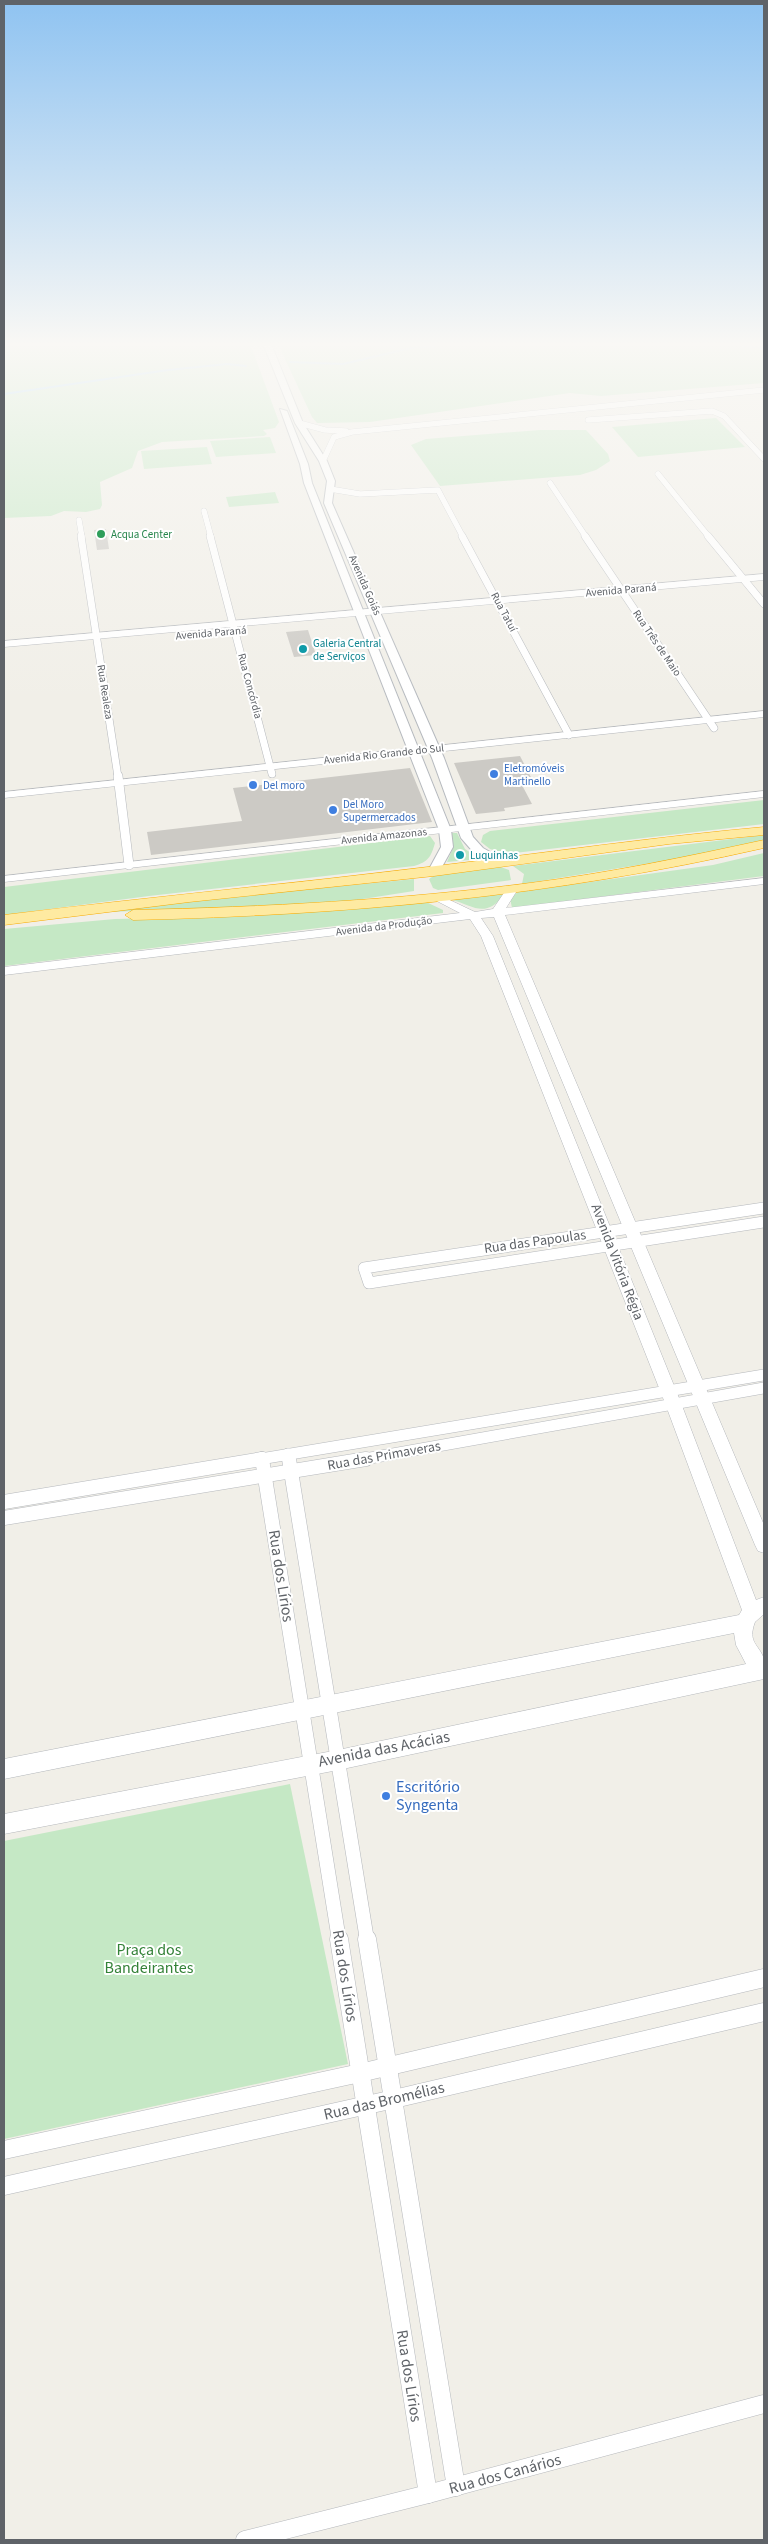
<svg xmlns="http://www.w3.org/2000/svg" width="768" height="2544" viewBox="0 0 768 2544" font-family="'Source Sans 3',sans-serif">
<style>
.green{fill:#c5e8c5}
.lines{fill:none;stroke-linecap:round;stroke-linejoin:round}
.stream{stroke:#aadaff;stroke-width:2}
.building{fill:#cccac5}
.minor-far5-casing{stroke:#b5b8bc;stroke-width:6}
.minor-far4-casing{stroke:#b5b8bc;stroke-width:8}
.minor-far3-casing{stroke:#b5b8bc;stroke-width:10}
.minor-far2-casing{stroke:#b5b8bc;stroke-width:12}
.minor-far1-casing{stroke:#b5b8bc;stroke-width:15}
.minor-casing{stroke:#b5b8bc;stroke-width:19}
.tertiary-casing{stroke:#b5b8bc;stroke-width:1}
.secondary-casing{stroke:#b6babf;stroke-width:2}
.trunk-casing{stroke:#f9ab00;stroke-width:1}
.minor-far5{stroke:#fff;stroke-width:5.5}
.minor-far4{stroke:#fff;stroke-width:7}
.minor-far3{stroke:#fff;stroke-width:9}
.minor-far2{stroke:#fff;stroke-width:11}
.minor-far1{stroke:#fff;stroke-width:14}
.minor{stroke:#fff;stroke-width:18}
.tertiary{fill:#fff;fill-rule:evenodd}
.secondary{fill:#fff;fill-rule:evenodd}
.trunk{fill:#feeaa1;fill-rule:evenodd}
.leisure-dot{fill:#2e9e5b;stroke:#fff;stroke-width:2}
.culture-dot{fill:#0f9aa8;stroke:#fff;stroke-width:2}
.shop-dot{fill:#3f7fe0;stroke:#fff;stroke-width:2}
.labels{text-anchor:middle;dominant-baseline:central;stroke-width:4;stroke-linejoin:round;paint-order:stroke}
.far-leisure-label{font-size:11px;fill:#27864d;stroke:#fff;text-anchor:start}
.far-street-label{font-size:11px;fill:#5f6368;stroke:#fff}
.far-culture-label{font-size:11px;fill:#0d838f;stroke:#fff;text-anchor:start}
.far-shop-label{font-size:11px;fill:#366cbe;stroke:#fff;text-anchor:start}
.street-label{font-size:14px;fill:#5f6368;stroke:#fff}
.near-street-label{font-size:16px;fill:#5f6368;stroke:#fff}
.near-shop-label{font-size:16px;fill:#366cbe;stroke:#fff;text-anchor:start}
.near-park-label{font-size:16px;fill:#348238;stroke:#fff}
</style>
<rect width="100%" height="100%" fill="#f1efe8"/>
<g class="green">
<polygon points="4,346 251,346 279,422 275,428 263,430 267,434 264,436 162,442 138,451 132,468 100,482 102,505 100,509 86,512 64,511 51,516 4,518"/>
<polygon points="279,346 764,346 764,383 601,396 570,393 370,422 317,423 312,417"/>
<polygon points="716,418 745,447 638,457 612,427"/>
<polygon points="540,430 586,430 608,454 610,461 596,470 580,475 440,486 411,445 426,439"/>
<polygon points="270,437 276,453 216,457 210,441"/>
<polygon points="207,447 212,464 144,469 141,451"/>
<polygon points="275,492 279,503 229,507 226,497"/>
<polygon points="764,800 764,824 505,854 490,849 481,842 483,835 490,831"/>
<polygon points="449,833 457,833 465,849 480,859 447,862 453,848"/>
<polygon points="764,835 764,842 743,848 522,884 524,874 513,866"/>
<path d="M430 836 435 843C431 857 428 862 414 866L149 896 4 915V887Z"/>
<polygon points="764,853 764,876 512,908 510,898 518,892 713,865"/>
<polygon points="498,866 509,870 511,880 438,890 433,888 429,879 435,875"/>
<polygon points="414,879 414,891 337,903 109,912 131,907"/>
<path d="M506 893C485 919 476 907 450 899Z"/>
<polygon points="426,902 443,910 443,913 4,966 4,929 115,919 255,916"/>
<polygon points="290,1784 348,2064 4,2139 4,1841"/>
</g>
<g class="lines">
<g class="stream">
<polyline points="742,346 764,348"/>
<polyline points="290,362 343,364 411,348 435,346"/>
<polyline points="4,394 168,370 227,364 246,366"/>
</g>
</g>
<g class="building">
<polygon points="106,529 109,549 97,550 94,530"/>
<polygon points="308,630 316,655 294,657 286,632"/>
<polygon points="520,756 535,785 523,787 532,804 504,808 505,811 476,814 454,763"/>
<polygon points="410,768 432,822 151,855 147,832 242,821 233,788"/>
</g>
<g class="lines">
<defs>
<g id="minor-far5">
<polyline points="588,420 712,411 724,416 764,459"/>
<polyline points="299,423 325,430 346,431"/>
<polyline points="323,461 334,437 352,432 764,390"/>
<polyline points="658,474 709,537"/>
<polyline points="550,483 586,537"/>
<polyline points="330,489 360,494 438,490 463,537"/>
<polyline points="204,511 211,537"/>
<polyline points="79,520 82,537"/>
</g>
<g id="minor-far4">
<polyline points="81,536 118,777"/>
<polyline points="210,536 272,774"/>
<polyline points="462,536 569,735"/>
<polyline points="585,536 714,728"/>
<polyline points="708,536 764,604"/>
</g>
<polyline id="minor-far3" points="118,776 129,865"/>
<g id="minor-far2">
<polyline points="764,1208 364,1268 369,1283 764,1222"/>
<polyline points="288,1454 289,1460"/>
<polyline points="262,1458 262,1460"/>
<polyline points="254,1460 764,1375"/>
<polyline points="359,1460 764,1388"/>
</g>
<g id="minor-far1">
<polyline points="262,1459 339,1940"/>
<polyline points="289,1459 367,1940"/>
<polyline points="4,1502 262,1459"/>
<polyline points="4,1518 366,1459"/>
</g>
<g id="minor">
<polyline points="339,1939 428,2494"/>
<polyline points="367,1939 456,2487"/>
<polyline points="4,2150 360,2073 764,1978"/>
<polyline points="4,2186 394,2099 764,2012"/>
<polyline points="245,2540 428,2494 764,2404"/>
</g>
<g id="tertiary">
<polygon points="764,574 764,580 4,647 4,641"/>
<polygon points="764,711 764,717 4,798 4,792"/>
<polygon points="764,791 764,797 4,882 4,876"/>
<path d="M764 878V884L505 915 764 1525V1553L758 1551 755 1545 494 917 481 918 493 936 681 1403 756 1600 764 1597V1614L755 1622C747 1643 759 1644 764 1659 766 1664 764 1673 764 1679L338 1770 4 1834V1814L338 1750 746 1664 736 1645 734 1633 4 1779V1759L739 1615 742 1610 665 1403 481 936 470 919 4 975V967L460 913 433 899 431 897 437 894 475 912 493 909 508 887 512 886 518 889 506 908Z"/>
</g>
<g id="secondary">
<polygon points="264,346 272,346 303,423 327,461 335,481 332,503 444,758 473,837 483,848 504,860 506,863 504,866 496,866 475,854 461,838 432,758 324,503 327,481 319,461 295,423"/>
<polygon points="280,409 287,411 308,464 312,483 451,830 453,847 438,874 434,875 428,871 441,847 439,830 304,483 300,464"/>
</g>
<g id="trunk">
<path d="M764 827V835L669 844 434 876 189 902 4 925V915C148 897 292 884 436 866 545 853 654 837 764 827Z"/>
<path d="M764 840V848C553 896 349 915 133 920L125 915 133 910C266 907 398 900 530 883 608 873 686 857 764 840Z"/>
</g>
</defs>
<use href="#minor-far5" class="minor-far5-casing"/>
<use href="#minor-far4" class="minor-far4-casing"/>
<use href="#minor-far3" class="minor-far3-casing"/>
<use href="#minor-far2" class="minor-far2-casing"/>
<use href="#minor-far1" class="minor-far1-casing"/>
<use href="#minor" class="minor-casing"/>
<use href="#tertiary" class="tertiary-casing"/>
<use href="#secondary" class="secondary-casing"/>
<use href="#trunk" class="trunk-casing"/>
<use href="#minor-far5" class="minor-far5"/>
<use href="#minor-far4" class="minor-far4"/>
<use href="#minor-far3" class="minor-far3"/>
<use href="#minor-far2" class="minor-far2"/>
<use href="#minor-far1" class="minor-far1"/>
<use href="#minor" class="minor"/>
<use href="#tertiary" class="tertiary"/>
<use href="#secondary" class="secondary"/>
<use href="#trunk" class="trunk"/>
</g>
<linearGradient id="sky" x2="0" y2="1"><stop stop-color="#8fc3f1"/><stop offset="0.49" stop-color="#f9f8f5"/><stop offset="1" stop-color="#f9f8f5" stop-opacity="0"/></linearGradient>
<rect width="768" height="702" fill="url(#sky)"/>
<circle class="leisure-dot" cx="101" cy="534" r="5"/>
<g class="culture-dot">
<circle cx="303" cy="649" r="5"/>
<circle cx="460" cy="855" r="5"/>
</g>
<g class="shop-dot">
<circle cx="494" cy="774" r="5"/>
<circle cx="253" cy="785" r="5"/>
<circle cx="333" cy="810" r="5"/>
<circle cx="386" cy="1796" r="5"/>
</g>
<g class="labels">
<g class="far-leisure-label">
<text x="111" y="534">Acqua Center</text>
</g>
<g class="far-street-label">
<text transform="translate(365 585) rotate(66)">Avenida Goiás</text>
<text transform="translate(621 590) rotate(-5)">Avenida Paraná</text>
<text transform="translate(504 612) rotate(62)">Rua Tatuí</text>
<text transform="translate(211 633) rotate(-5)">Avenida Paraná</text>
<text transform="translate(657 643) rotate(56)">Rua Três de Maio</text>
<text transform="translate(250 686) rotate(75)">Rua Concórdia</text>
<text transform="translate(105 692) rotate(81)">Rua Realeza</text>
<text transform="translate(384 754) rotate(-6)">Avenida Rio Grande do Sul</text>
<text transform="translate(384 836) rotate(-6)">Avenida Amazonas</text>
<text transform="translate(384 926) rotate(-7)">Avenida da Produção</text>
</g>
<g class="far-culture-label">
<text x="313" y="643">Galeria Central<tspan x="313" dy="13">de Serviços</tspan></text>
<text x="470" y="855">Luquinhas</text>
</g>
<g class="far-shop-label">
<text x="504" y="768">Eletromóveis<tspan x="504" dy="13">Martinello</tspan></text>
<text x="263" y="785">Del moro</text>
<text x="343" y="804">Del Moro<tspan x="343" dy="13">Supermercados</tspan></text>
</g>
<g class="street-label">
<text transform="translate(535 1242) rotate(-8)">Rua das Papoulas</text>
<text transform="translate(617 1262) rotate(69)">Avenida Vitória Régia</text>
<text transform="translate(384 1456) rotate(-10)">Rua das Primaveras</text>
</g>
<g class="near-street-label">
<text transform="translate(281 1576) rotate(81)">Rua dos Lírios</text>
<text transform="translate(384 1749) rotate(-11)">Avenida das Acácias</text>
<text transform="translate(345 1976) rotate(81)">Rua dos Lírios</text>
<text transform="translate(384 2101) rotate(-13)">Rua das Bromélias</text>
<text transform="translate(409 2376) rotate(81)">Rua dos Lírios</text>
<text transform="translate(505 2474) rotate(-15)">Rua dos Canários</text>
</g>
<g class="near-shop-label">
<text x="396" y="1787">Escritório<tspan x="396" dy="18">Syngenta</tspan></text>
</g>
<g class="near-park-label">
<text x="149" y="1950">Praça dos<tspan x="149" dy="18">Bandeirantes</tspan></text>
</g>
</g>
<rect width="768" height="2544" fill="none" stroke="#5f6368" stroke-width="10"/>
</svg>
